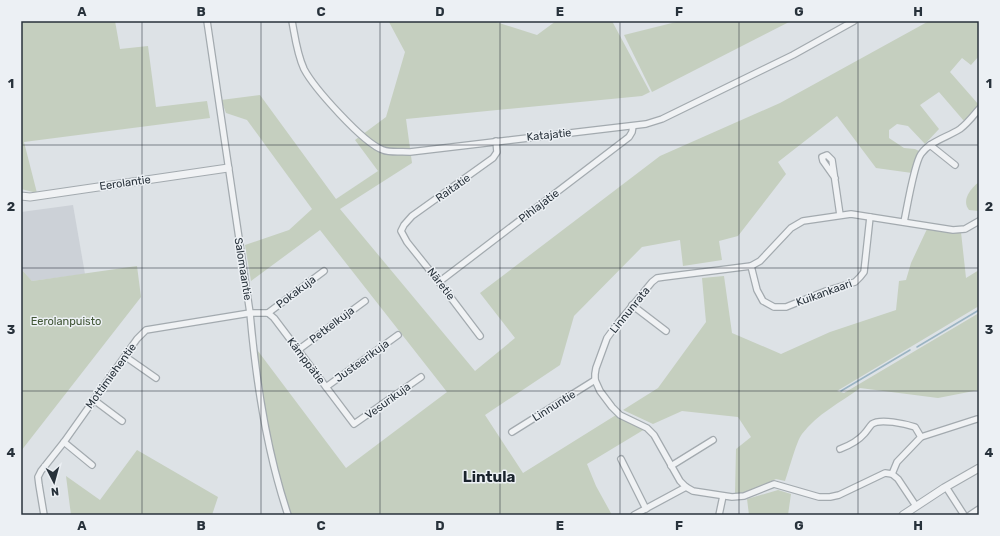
<svg xmlns="http://www.w3.org/2000/svg" width="1000" height="536" viewBox="0 0 1000 536" font-family="Rubik,sans-serif">
<style>
.built{fill:#ccd1d7}
.green{fill:#c5cfbf}
.lines{fill:none;stroke-linecap:round;stroke-linejoin:round}
.stream{stroke:#9bb4c3;stroke-width:1.5}
.minor-casing{stroke:#a3aaaf;stroke-width:8}
.tertiary-casing{stroke:#a3aaaf;stroke-width:9}
.minor{stroke:#f0f2f4;stroke-width:5.5}
.tertiary{stroke:#f0f2f4;stroke-width:7}
.grid{fill:none;stroke:#28323b;stroke-width:1;stroke-opacity:0.55}
.labels{text-anchor:middle;dominant-baseline:central;stroke-width:3;stroke-linejoin:round;paint-order:stroke}
.street-label{font-size:11px;fill:#28323b;stroke:#ecf0f4}
.park-label{font-size:11px;fill:#415636;stroke:#ecf0f4}
.district-label{font-size:15px;font-weight:bold;fill:#1a232c;stroke:#ecf0f4}
.neatline{fill:none;stroke:#28323b;stroke-width:1.5}
.grid-label{font-size:13px;text-anchor:middle;font-weight:bold;fill:#28323b}
</style>
<rect width="100%" height="100%" fill="#dde2e6"/>
<polygon class="built" points="73,205 85,274 32,281 21,269 21,212"/>
<g class="green">
<polygon points="21,21 115,21 120,49 148,46 156,107 207,101 210,118 24,142 37,193 21,189"/>
<polygon points="387,21 493,21 537,35 556,21 612,21 650,92 642,96 406,119 412,163 340,209 475,371 515,338 480,293 660,156 780,103 929,21 979,21 979,56 971,65 962,58 950,72 979,105 964,121 939,92 920,105 939,129 925,144 908,126 897,124 889,130 889,138 904,148 915,149 919,151 912,173 876,168 837,116 778,162 786,174 738,236 719,241 722,260 683,266 680,240 642,247 574,316 560,365 485,415 523,473 616,415 645,429 587,464 596,486 612,515 288,515 276,480 252,343 346,468 447,392 320,230 251,281 245,245 289,230 312,209 247,120 226,113 221,100 260,95 336,199 378,171 355,140 386,117 405,52 389,22"/>
<polygon points="680,21 791,21 652,92 624,35"/>
<path d="M979 182V211L969 210C961 200 971 188 979 182Z"/>
<path d="M927 229 961 232 966 278 979 270V306L837 391 844 393 979 313V390L938 398 860 388C840 403 817 414 802 434 796 442 789 470 785 481L776 479 747 493 735 494 736 449 751 437 738 417 682 411 653 424 623 410 658 388 706 322 702 278 724 276 732 333 781 354 830 332 896 310 899 281 906 280 911 263Z"/>
<polygon points="137,266 141,297 21,451 21,269 32,281"/>
<polygon points="137,450 218,497 212,515 71,515 66,476 100,500"/>
<polygon points="778,490 791,494 788,515 749,515 747,499"/>
</g>
<g class="lines">
<g class="stream">
<polyline points="917,347 979,310"/>
<polyline points="841,391 910,350"/>
</g>
<defs>
<g id="minor">
<path d="M207 21 250 313C256 382 266 450 288 515"/>
<path d="M292 21C295 37 297 54 304 69 314 88 363 143 383 150 390 153 402 151 410 152L646 124 662 119 793 55 854 21"/>
<polyline points="930,145 955,165"/>
<polyline points="835,178 823,161 822,157 827,155 832,160 840,215"/>
<path d="M904 222C907 208 914 164 921 154 930 141 948 137 960 129 968 123 973 116 979 109"/>
<polyline points="751,266 757,290 763,301 774,307 786,307 826,291 855,282 860,277 864,272 870,217"/>
<polyline points="439,282 629,137 632,132 633,126"/>
<polyline points="632,305 666,331"/>
<polyline points="268,313 324,271"/>
<polyline points="480,336 439,282 407,242 401,231 404,225 412,216 493,158 497,152 496,141"/>
<polyline points="298,350 365,301"/>
<polyline points="126,357 156,378"/>
<polyline points="326,387 398,335"/>
<polyline points="94,400 122,421"/>
<polyline points="512,432 595,380"/>
<polyline points="64,442 92,465"/>
<path d="M840 449C848 446 858 441 864 434 867 431 869 427 872 424 880 418 906 424 915 427L921 437"/>
<polyline points="621,459 646,509"/>
<polyline points="671,466 713,440"/>
<polyline points="892,474 897,462 921,437 977,419"/>
<polyline points="946,487 964,515"/>
<polyline points="916,506 898,479 892,474 885,473 839,495 830,497 819,497 774,484 744,496 732,497 693,491 686,487 680,481 654,435 647,428 620,415 612,407 600,391 595,380 595,374 596,368 607,338 618,323 652,282 657,278 664,277 751,266 760,261 791,228 803,221 851,214 953,230 965,229 979,221"/>
<polyline points="44,515 39,485 38,477 41,471 64,442 137,339 146,330 250,313 268,313 274,318 354,424 421,377"/>
<polyline points="634,515 686,487"/>
<polyline points="719,515 723,496"/>
<polyline points="970,515 979,509"/>
</g>
<g id="tertiary">
<polyline points="21,196 30,197 228,168"/>
<polyline points="903,515 944,488 979,468"/>
</g>
</defs>
<use href="#minor" class="minor-casing"/>
<use href="#tertiary" class="tertiary-casing"/>
<use href="#minor" class="minor"/>
<use href="#tertiary" class="tertiary"/>
</g>
<path class="grid" d="M142 21V515M261 21V515M380 21V515M500 21V515M620 21V515M739 21V515M858 21V515M21 145H979M21 268H979M21 391H979"/>
<g class="labels">
<g class="street-label">
<text transform="translate(549 135) rotate(-6)">Katajatie</text>
<text transform="translate(125 183) rotate(-8)">Eerolantie</text>
<text transform="translate(453 188) rotate(-35)">Raitatie</text>
<text transform="translate(539 206) rotate(-37)">Pihlajatie</text>
<text transform="translate(243 269) rotate(81)">Salomaantie</text>
<text transform="translate(441 284) rotate(52)">Näretie</text>
<text transform="translate(296 292) rotate(-37)">Pokakuja</text>
<text transform="translate(824 293) rotate(-20)">Kuikankaari</text>
<text transform="translate(630 310) rotate(-51)">Linnunrata</text>
<text transform="translate(332 325) rotate(-37)">Petkelkuja</text>
<text transform="translate(306 361) rotate(53)">Kämppätie</text>
<text transform="translate(362 361) rotate(-36)">Justeerikuja</text>
<text transform="translate(111 376) rotate(-54)">Mottimiehentie</text>
<text transform="translate(388 401) rotate(-36)">Vesurikuja</text>
<text transform="translate(554 406) rotate(-32)">Linnuntie</text>
</g>
<g class="park-label">
<text x="66" y="321">Eerolanpuisto</text>
</g>
<g class="district-label">
<text x="489" y="477">Lintula</text>
</g>
</g>
<rect width="1000" height="536" fill="none" stroke="#ecf0f4" stroke-width="44"/>
<g transform="translate(54 482) rotate(174)" stroke="#ecf0f4" stroke-width="3" paint-order="stroke">
<path d="M0-3L7 15L0 10L-7 15Z" fill="#28323b"/>
<text y="-6" font-size="11" font-weight="bold" text-anchor="middle" fill="#28323b">N</text>
</g>
<rect x="22" y="22" width="956" height="492" class="neatline"/>
<g class="grid-label">
<text x="82" y="16">A</text>
<text x="201" y="16">B</text>
<text x="321" y="16">C</text>
<text x="440" y="16">D</text>
<text x="560" y="16">E</text>
<text x="679" y="16">F</text>
<text x="799" y="16">G</text>
<text x="918" y="16">H</text>
<text x="11" y="88">1</text>
<text x="989" y="88">1</text>
<text x="11" y="211">2</text>
<text x="989" y="211">2</text>
<text x="11" y="334">3</text>
<text x="989" y="334">3</text>
<text x="11" y="457">4</text>
<text x="989" y="457">4</text>
<text x="82" y="530">A</text>
<text x="201" y="530">B</text>
<text x="321" y="530">C</text>
<text x="440" y="530">D</text>
<text x="560" y="530">E</text>
<text x="679" y="530">F</text>
<text x="799" y="530">G</text>
<text x="918" y="530">H</text>
</g>
</svg>
